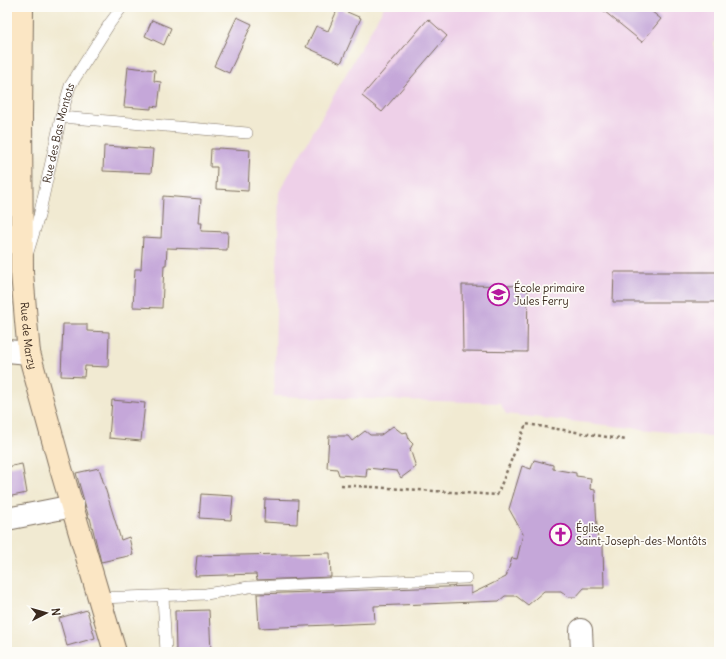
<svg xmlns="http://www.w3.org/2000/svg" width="726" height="659" viewBox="0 0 726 659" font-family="Delius,sans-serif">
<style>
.built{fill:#eed0e8}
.building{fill:#c5a7d9}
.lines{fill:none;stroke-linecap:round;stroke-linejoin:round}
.lane-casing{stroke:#7b6d5d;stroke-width:12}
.street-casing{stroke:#7b6d5d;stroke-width:24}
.secondary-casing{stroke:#7b6d5d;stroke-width:24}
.path{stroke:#7b6d5d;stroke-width:2.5;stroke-dasharray:3 3;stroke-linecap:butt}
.lane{stroke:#fff;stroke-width:11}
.street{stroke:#fff;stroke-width:22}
.secondary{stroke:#fbe6c4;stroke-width:22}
.labels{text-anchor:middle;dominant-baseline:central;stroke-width:3.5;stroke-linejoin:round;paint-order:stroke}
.street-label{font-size:11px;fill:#3b2a1e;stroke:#fdfcf7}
.poi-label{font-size:11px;fill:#3b2a1e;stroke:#fdfcf7;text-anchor:start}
</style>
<rect width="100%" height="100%" fill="#fdfcf7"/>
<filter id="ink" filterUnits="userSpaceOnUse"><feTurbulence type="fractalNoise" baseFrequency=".025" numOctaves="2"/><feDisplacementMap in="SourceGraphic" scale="8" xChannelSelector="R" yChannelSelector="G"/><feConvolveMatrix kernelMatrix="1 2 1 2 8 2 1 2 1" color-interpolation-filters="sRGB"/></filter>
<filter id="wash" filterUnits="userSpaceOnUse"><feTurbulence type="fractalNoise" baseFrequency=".012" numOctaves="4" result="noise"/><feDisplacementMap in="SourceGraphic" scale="16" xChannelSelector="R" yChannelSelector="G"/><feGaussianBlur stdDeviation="0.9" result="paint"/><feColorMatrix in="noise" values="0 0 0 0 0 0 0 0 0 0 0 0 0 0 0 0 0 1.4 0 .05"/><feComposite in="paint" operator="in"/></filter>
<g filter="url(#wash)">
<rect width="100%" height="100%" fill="#f1ead2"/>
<polygon class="built" points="384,7 719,7 719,42 714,42 714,60 719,60 719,413 714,413 713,437 506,414 500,403 274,396 279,192"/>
<g id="blocks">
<g class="building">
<polygon points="599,7 646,7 661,19 642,42"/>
<polygon points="338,8 361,18 341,63 306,47 316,26 328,31"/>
<polygon points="237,17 252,24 229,73 214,66"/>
<polygon points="428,19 447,36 382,112 362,96"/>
<polygon points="152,20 171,28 164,45 145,36"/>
<polygon points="128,67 155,70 154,81 161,82 158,107 151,106 151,109 124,107"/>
<polygon points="104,146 153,149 151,173 103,171"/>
<polygon points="218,148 250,150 248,191 216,189 217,167 210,167 211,149 218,149"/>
<polygon points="163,196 201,199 199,223 202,223 201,231 228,232 227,250 167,248 166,265 164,265 162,308 133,307 135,269 141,269 143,237 161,238"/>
<polygon points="614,272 719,272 719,302 613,302"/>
<polygon points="462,285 528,286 527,352 463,351"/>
<polygon points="63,324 87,324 87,331 109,332 108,367 85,366 84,377 61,376"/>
<polygon points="112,400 145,403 141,441 109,438"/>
<polygon points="393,426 402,433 407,432 409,440 413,444 410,449 416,467 401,478 397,471 367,468 366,477 339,475 337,469 327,468 329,436 348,436 352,441 365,431 370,435 381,435"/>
<polygon points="534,460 553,465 553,469 576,473 576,476 591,478 590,489 595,490 598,544 603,545 604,588 584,588 576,597 569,597 561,591 544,591 528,605 516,596 505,596 499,601 374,606 375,623 259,628 257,594 471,586 471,594 506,577 512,558 517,559 523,534 509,509 522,466 531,469"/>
<polygon points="22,464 27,493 7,497 7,467"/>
<polygon points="99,468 121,540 129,537 133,555 101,562 90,518 89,518 76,473"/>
<polygon points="201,494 233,496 231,520 199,518"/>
<polygon points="265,499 298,500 297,524 264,522"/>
<polygon points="330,553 331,577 257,580 256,574 195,576 197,556"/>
<polygon points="87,610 95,638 67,646 59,618"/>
<polygon points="209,610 211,652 176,652 175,611"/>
</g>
</g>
</g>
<g filter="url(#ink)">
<use href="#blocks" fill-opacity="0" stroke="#7b6d5d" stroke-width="1"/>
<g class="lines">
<defs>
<g id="lane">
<polyline points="61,117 247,133"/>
<path id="s1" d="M28 252 39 216 61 117 70 86 110 23 122 7"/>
<polyline points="163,596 166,652"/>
<polyline points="99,598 206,594 249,587 466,578"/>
</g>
<g id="street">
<polyline points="7,351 29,353"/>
<polyline points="7,519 73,506"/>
<polyline points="581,630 582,652"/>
</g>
<g id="secondary">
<path id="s2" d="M22 7 21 116 22 272 26 321 29 353 59 462 115 652"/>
</g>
</defs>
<use href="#lane" class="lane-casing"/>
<use href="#street" class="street-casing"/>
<use href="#secondary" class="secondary-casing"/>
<polyline class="path" points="341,485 497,495 526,424 626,440"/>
<use href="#lane" class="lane"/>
<use href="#street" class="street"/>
<use href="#secondary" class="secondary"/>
</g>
</g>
<defs>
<symbol id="school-ring" viewBox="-11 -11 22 22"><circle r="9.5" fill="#fdfcf7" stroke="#b5179e" stroke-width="1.5"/><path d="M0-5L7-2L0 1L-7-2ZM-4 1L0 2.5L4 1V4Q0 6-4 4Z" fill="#b5179e"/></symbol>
<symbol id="church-ring" viewBox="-11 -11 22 22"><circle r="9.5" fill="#fdfcf7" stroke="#b5179e" stroke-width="1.5"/><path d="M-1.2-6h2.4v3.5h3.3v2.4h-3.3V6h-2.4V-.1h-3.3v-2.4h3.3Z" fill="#b5179e"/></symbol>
</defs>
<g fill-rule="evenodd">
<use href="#school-ring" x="486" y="282" width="25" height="25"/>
<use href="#church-ring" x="548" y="522" width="25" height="25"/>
</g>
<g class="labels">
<g class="street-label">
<text stroke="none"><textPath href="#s1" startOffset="123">Rue des Bas Montots</textPath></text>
<text stroke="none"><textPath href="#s2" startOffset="329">Rue de Marzy</textPath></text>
</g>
<g class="poi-label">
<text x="514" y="288">École primaire<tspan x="514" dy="13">Jules Ferry</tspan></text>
<text x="576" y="528">Église<tspan x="576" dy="13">Saint-Joseph-des-Montôts</tspan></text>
</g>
</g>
<rect width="726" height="659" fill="none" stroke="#fdfcf7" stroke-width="24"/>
<g transform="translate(46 613) rotate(84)" stroke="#fdfcf7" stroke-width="3" paint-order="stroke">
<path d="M0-3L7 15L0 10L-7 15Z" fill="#3b2a1e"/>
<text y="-6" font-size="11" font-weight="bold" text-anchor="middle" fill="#3b2a1e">N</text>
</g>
</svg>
